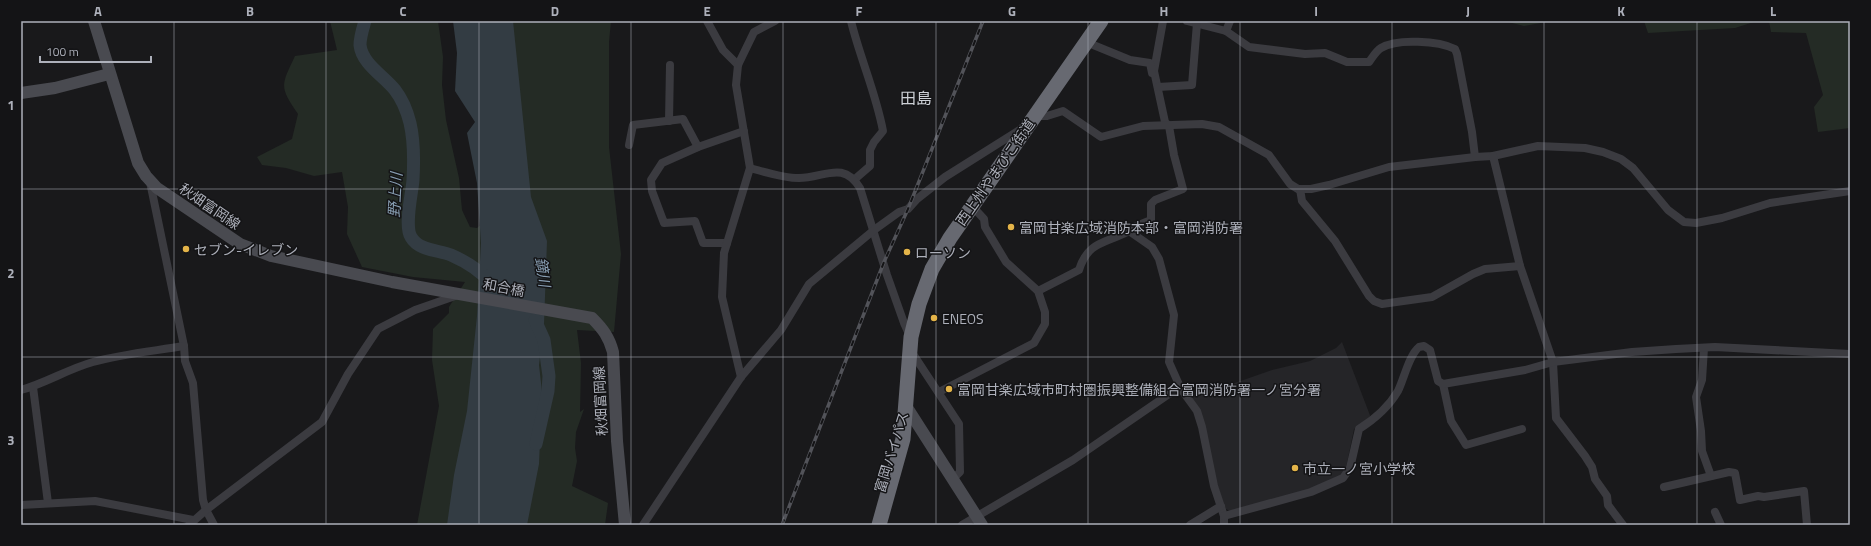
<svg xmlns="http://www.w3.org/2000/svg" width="1871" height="546" viewBox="0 0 1871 546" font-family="'Titillium Web','Noto Sans JP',sans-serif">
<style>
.built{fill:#252528}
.green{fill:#242b25}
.water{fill:#333c43}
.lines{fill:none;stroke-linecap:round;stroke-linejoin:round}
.river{stroke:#333c43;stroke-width:13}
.street{stroke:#3b3b40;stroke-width:8}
.secondary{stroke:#494a50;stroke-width:12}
.highway{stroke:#676971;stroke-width:15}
.rail-casing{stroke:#525359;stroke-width:3.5}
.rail{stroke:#141416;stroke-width:2;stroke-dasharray:6;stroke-linecap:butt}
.grid{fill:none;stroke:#adb0ba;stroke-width:1;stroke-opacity:0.55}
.poi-dot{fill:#e4b449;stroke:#141416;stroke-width:1.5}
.labels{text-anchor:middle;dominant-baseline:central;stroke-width:3;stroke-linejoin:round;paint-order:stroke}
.street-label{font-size:14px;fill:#adb0ba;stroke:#141416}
.poi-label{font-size:14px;fill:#adb0ba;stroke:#141416;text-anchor:start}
.water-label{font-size:15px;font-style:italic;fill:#879db1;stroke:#141416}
.quarter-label{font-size:16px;fill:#cdd0d6;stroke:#141416}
.neatline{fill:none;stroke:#adb0ba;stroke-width:1.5}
.grid-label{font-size:13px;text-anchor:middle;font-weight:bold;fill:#adb0ba}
</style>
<rect width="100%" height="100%" fill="#19191b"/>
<polygon class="built" points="1342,342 1371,418 1354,429 1346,468 1340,476 1309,490 1230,511 1224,508 1188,392 1232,384 1272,370 1310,361 1336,348"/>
<g class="green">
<path d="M330 21H438L443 57 442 85 446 120 459 178 462 210 470 227 477 228 482 224 477 21H611L609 42V147L621 254 614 332 577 330 581 363 580 412 584 409 576 432 575 448 577 461 572 486 608 503 605 525H417L439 406 432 360 433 329 449 313V307L465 282 413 277 362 267 347 234 348 207 342 172 314 176 286 168 262 165 257 157 292 139 298 114C279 86 281 86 295 56L337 50Z"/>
<polygon points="1504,21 1552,21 1524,26"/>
<polygon points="1644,21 1757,21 1735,28 1648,33"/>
<polygon points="1769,21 1850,21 1850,128 1818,132 1814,107 1823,95 1806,33 1771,32"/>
</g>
<polygon class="water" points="453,21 513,21 531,197 547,241 544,324 539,365 542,392 539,464 527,525 447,525 454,475 467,411 477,316 481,243 477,183 467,133 475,122 455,91 457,53"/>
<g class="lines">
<g class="river">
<path d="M365 21C363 28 360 37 360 45 362 64 384 76 395 90 402 99 407 111 410 123 414 140 414 162 413 180 412 194 404 225 411 237 419 251 439 250 451 255 467 262 480 270 491 283"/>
<polyline points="535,320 544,340 549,376 548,391 536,444"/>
</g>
<g class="street">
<polyline points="707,21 723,50 738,65"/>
<path d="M851 21C860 58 876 93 883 131L874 142 870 150V166L855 179"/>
<polyline points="1163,21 1154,71 1165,122 1169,126 1174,155 1183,189 1155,200 1151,204 1151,220 1134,227 1129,231 1152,247 1159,259 1174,315 1169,362 1181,389 1197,411 1202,427 1214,486 1224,516 1224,525"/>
<path d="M1187 21 1226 31 1249 47 1305 54 1325 53 1347 62H1369C1372 58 1376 51 1381 48 1397 38 1439 41 1455 49L1457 54 1472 132 1475 157"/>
<polyline points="1226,31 1230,21"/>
<polyline points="1086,42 1130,60 1150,63 1152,73"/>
<polyline points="1158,87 1192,85 1197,23"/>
<polyline points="1034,116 1047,116 1063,111 1101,137 1143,126 1202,124 1219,127 1269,155 1290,184 1298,189 1311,189 1329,185 1389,167 1475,157 1493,156 1538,146 1585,148 1603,152 1621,159 1633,168 1668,210 1684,222 1696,223 1722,218 1770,203 1850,191"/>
<polyline points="669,121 670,65"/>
<polyline points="629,145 633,125 683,119 698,147"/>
<polyline points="1493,156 1520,266 1553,362 1556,418 1585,456 1592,467 1595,479 1607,496 1608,505 1623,525"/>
<path d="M750 168C765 172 783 178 799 178 824 178 843 160 860 188L887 275 904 323 910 336"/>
<polyline points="150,182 184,346 185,361 193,383 203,500 206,510 214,525"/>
<polyline points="1300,189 1302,201 1335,241 1369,296 1374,301 1382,304 1432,297 1473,274 1485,269 1520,266"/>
<polyline points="727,243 703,243 695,221 664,223 652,191 651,180 662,163 698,147 744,131"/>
<path d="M1038 291 1079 270C1088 241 1105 244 1129 231"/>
<polyline points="1704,348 1702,380 1696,397 1701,431 1702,451 1711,476"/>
<polyline points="911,351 959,424 960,472 953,479"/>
<polyline points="741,377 722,297 724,253 750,168 736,85 738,65 754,32 775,21"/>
<polyline points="1443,384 1451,421 1466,445 1522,429"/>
<polyline points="33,387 48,503"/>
<path d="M21 390C46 383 68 369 93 362 122 354 154 351 184 346"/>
<polyline points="939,392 1034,343 1045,324 1045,312 1038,291 1006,262 985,227 984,219 972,206"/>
<polyline points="1664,487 1729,472 1735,473 1740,500 1758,496 1764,497 1804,491 1807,525"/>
<polyline points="21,505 95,501 193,520"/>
<polyline points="1715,512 1721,525"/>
<path d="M1224 516 1311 492 1343 478 1350 468 1359 429C1375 419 1388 408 1398 391 1404 379 1409 355 1419 347L1424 346 1430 350 1438 381 1443 384 1525 370 1553 362 1632 352 1676 349 1715 347 1850 354"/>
<polyline points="189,525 206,510 322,422 348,374 378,329 415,310 458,295"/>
<polyline points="643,525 741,377 781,330 809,284 874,230 899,212 908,209 917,199 945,177 1021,129"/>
<polyline points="962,525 1073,460 1169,394 1181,389"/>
<polyline points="1190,525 1221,506"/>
</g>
<g class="secondary">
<path d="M94 21 138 163 146 176 157 188 240 244 271 256 392 282 592 318C603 329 609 337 613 352L617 441 625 525"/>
<polyline points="21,93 55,88 109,74"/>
<polyline points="906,406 982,525"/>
</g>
<polyline class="highway" points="879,525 903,439 911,337 919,304 932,269 950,238 1101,21"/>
<defs>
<polyline id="rail" points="782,525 884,262 908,209 983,21"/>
</defs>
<use href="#rail" class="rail-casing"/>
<use href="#rail" class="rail"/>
</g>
<path class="grid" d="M174 21V525M326 21V525M479 21V525M631 21V525M783 21V525M936 21V525M1088 21V525M1240 21V525M1392 21V525M1544 21V525M1697 21V525M21 189H1850M21 357H1850"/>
<g class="poi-dot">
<circle cx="1011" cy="227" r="4"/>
<circle cx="186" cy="249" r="4"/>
<circle cx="907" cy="252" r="4"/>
<circle cx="934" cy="318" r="4"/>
<circle cx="949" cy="389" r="4"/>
<circle cx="1295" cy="468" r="4"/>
</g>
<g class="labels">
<g class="street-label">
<text transform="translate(995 172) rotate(-55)">西上州やまびこ街道</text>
<text transform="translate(210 206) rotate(34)">秋畑富岡線</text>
<text transform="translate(504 287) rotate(11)">和合橋</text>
<text transform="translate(600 401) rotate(-93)">秋畑富岡線</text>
<text transform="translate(891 452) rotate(-73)">富岡バイパス</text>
</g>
<g class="poi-label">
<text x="1019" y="227">富岡甘楽広域消防本部・富岡消防署</text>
<text x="194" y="249">セブン-イレブン</text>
<text x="915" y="252">ローソン</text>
<text x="942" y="318">ENEOS</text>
<text x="957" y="389">富岡甘楽広域市町村圏振興整備組合富岡消防署一ノ宮分署</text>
<text x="1303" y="468">市立一ノ宮小学校</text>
</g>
<g class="water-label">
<text transform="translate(395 195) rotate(-87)">野上川</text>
<text transform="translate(543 272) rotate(82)">鏑川</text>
</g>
<g class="quarter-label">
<text x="916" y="98">田島</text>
</g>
</g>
<rect width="1871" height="546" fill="none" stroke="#141416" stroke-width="44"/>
<path d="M40 56v6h111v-6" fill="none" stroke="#adb0ba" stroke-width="2"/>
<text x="46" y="56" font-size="12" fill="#adb0ba" stroke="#141416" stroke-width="3" paint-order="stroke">100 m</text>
<rect x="22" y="22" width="1827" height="502" class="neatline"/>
<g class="grid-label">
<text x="98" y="16">A</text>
<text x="250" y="16">B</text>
<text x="403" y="16">C</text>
<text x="555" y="16">D</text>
<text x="707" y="16">E</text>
<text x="859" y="16">F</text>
<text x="1012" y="16">G</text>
<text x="1164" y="16">H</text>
<text x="1316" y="16">I</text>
<text x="1468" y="16">J</text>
<text x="1621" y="16">K</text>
<text x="1773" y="16">L</text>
<text x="11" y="110">1</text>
<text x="11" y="278">2</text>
<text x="11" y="445">3</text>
</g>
</svg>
